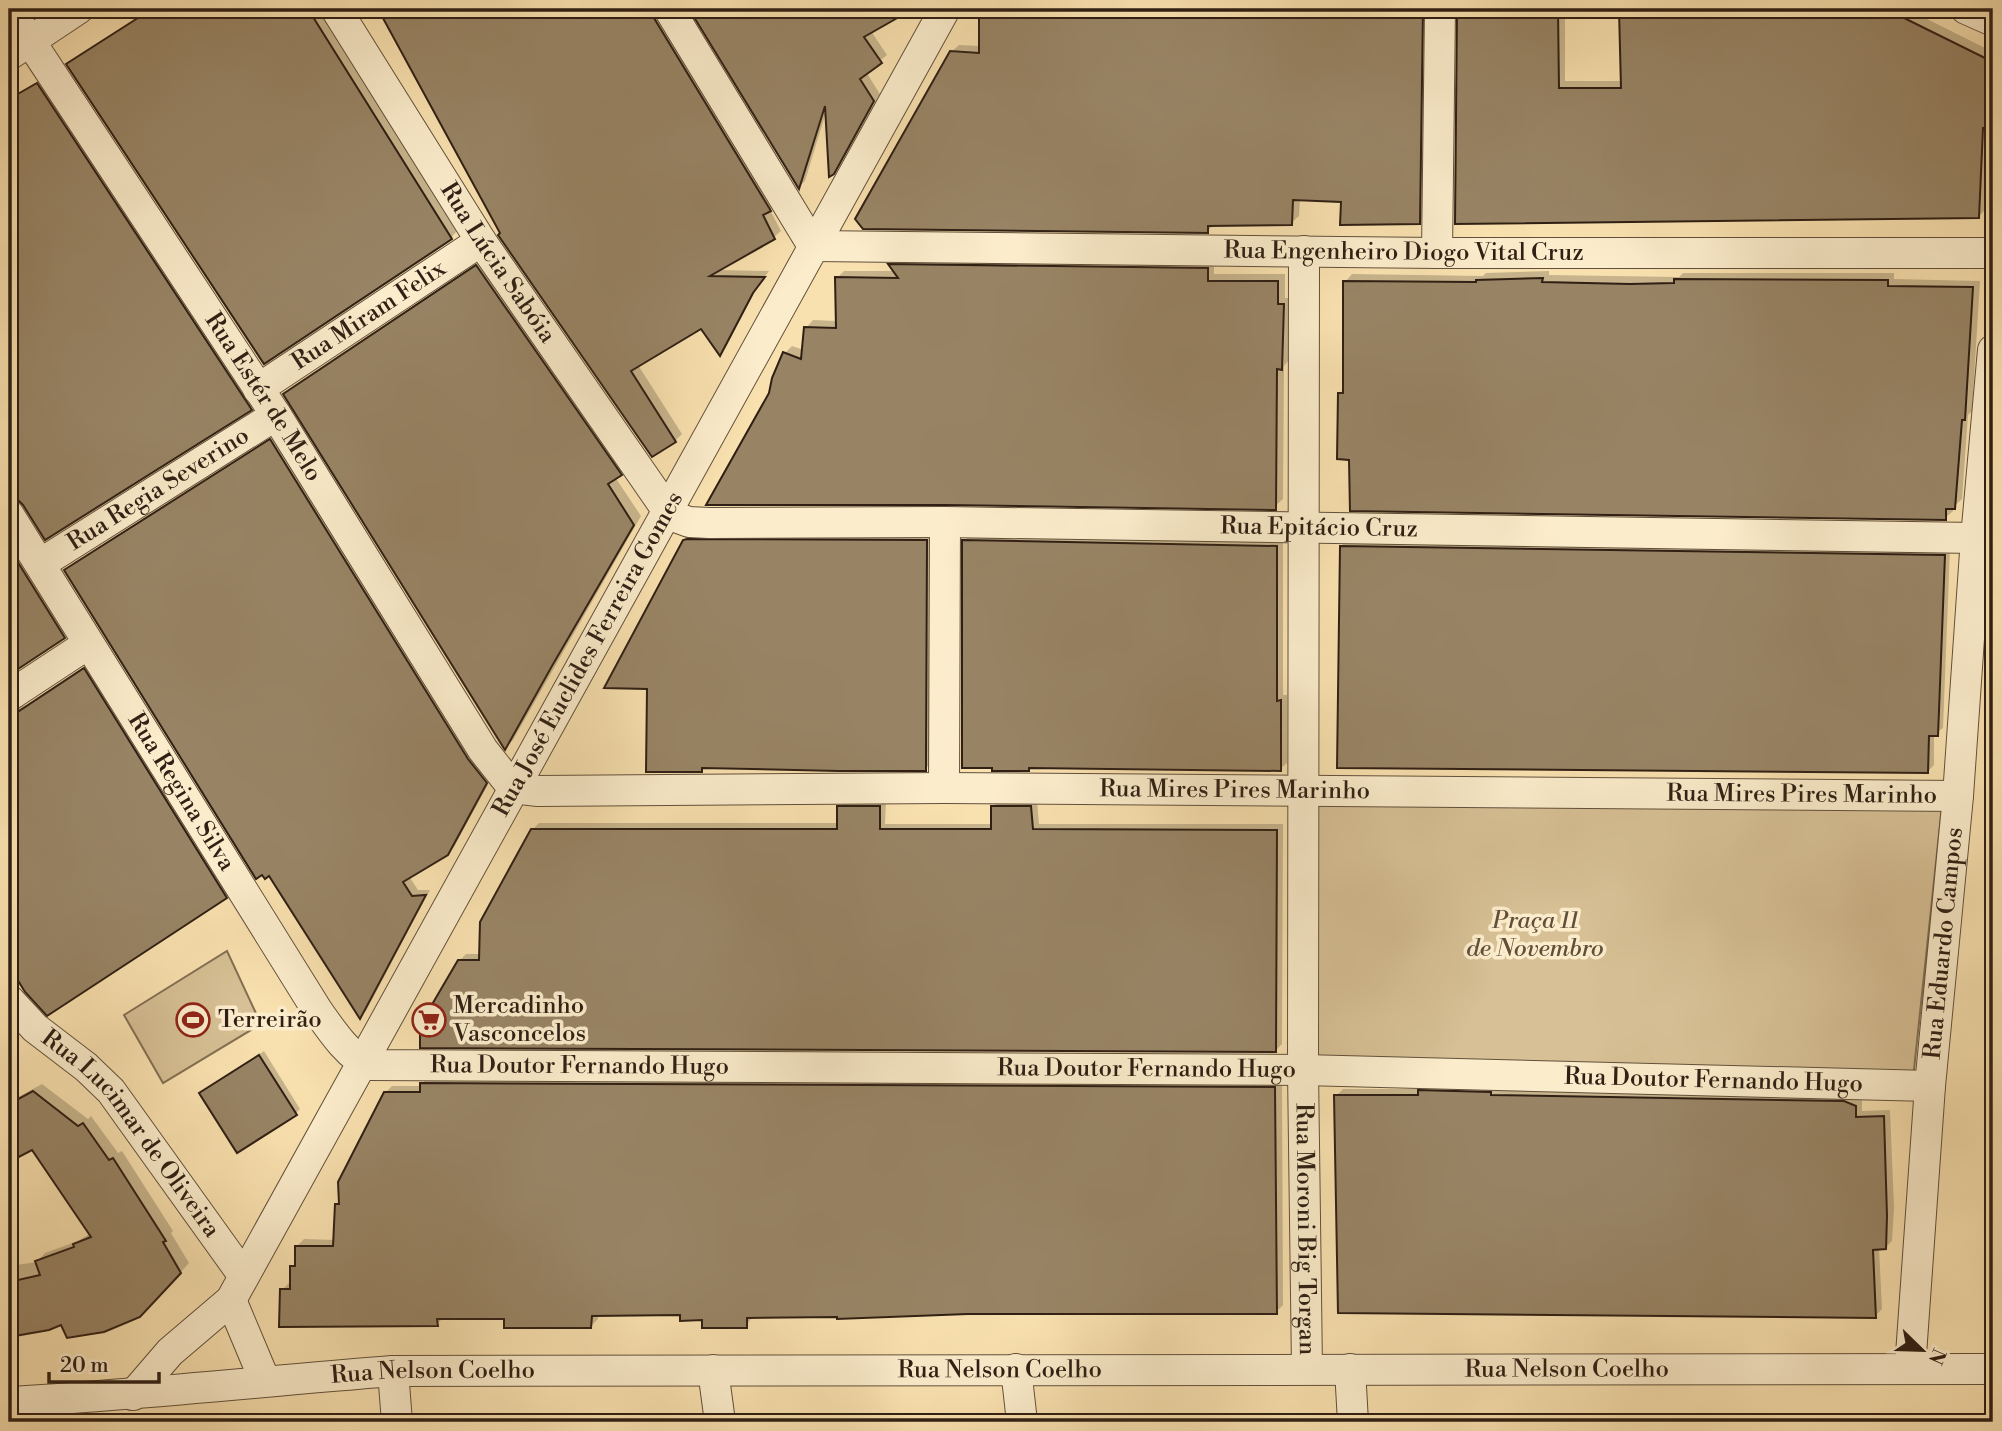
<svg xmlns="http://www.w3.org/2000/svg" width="2002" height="1431" viewBox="0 0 2002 1431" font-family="'Libre Bodoni',serif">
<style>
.green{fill:#d7c095;stroke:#837054;stroke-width:2}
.shadow{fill:#0003}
.building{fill:#988465;stroke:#2f1f14;stroke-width:2}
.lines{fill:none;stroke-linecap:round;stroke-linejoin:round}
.minor-casing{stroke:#62503b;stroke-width:32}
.minor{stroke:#fbeccb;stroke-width:30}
.labels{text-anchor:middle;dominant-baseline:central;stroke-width:7;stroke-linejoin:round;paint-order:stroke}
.street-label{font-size:24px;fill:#2f1f14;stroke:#fbeccb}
.park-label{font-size:24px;font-style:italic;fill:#614f3b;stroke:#fbeccb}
.poi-label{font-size:24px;fill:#2f1f14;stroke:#fbeccb;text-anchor:start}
</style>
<rect width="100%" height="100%" fill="#f9e1af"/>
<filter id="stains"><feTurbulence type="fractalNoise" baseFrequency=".00286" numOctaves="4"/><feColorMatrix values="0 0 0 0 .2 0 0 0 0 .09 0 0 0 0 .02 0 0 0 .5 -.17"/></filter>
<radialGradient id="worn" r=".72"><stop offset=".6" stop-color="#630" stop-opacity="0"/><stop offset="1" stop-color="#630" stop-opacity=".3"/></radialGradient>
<g class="green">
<polygon points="1944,787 1913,1079 1303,1081 1308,792"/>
<polygon points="227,951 261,1024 163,1083 124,1015"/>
</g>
<g class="shadow">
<polygon points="152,9 318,9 457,231 451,238 68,64 75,58"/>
<polygon points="379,9 659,9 777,203 770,210 781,231 774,237 717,270 769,271 759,284 726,347 720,353 702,327 638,365 682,434 675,441 502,233"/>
<polygon points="691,9 910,9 871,31 887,55 866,72 880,94 840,165 833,173 826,112 805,181 799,187"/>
<polygon points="981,9 1429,9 1426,215 1419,223 1342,200 1300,199 1299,216 1291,223 1215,224 1207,231 951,52 959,45 981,46"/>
<polygon points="1459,9 1565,9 1565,81 1623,81 1621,9 1907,9 1993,52 1993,123 1989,127 1985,210 1978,217 1457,222"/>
<polygon points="43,78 257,402 250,408 19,498 9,496 9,99"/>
<polygon points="898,258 1214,261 1214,274 1285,274 1285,298 1291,298 1289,360 1284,366 1283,499 1275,506 771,393 785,353 792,346 804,350 806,328 813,320 837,321 837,278 844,271 896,271 891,265"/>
<polygon points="485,259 628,467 615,477 641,516 513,740 506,747 285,394 293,386"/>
<polygon points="1549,271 1549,275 1679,277 1683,273 1894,273 1894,279 1980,281 1972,411 1968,415 1962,499 1953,507 1953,511 1945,518 1351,458 1340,393 1345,388 1345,282 1352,274 1483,276 1486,273"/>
<polygon points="277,435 492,777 454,847 447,853 409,876 418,890 430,890 366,1011 360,1016 270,874 66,570 72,564"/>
<polygon points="9,532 70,631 9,673"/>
<polygon points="934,533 932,762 925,769 706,766 701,771 684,541 692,534"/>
<polygon points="971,534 1283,540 1283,695 1287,695 1287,763 1280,769 1032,766 1029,769 964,541"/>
<polygon points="1348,540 1950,549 1943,728 1934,734 1934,765 1928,771 1341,546"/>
<polygon points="90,663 232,891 226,897 26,990 9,963 9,706 17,708 26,705"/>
<polygon points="846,800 886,800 885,824 993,824 993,807 999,800 1037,800 1039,824 1283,824 1282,1044 1275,1051 459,961 466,954 481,954 532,830 539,823 839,823 839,807"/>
<polygon points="264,1051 300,1109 295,1114 202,1093"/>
<polygon points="428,1076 1282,1081 1283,1305 1276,1312 968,1313 753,1316 746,1326 682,1313 598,1314 598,1319 591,1326 505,1317 444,1317 437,1324 282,1290 289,1283 292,1283 292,1267 297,1262 297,1246 304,1239 335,1240 336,1205 341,1200 385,1093 392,1086 421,1086"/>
<polygon points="42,1084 88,1119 91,1116 118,1153 122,1151 173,1231 171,1233 189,1263 149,1307 9,1335 9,1266 37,1262 45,1253 78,1241 91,1233 32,1147 9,1160 9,1102"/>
<polygon points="1427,1084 1852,1095 1862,1099 1862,1111 1890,1110 1894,1208 1892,1241 1885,1248 1879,1248 1882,1309 1875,1316 1336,1096 1343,1089 1422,1089"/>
<polygon points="1174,1421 1220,1422 1160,1422"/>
</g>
<g class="building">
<polygon points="152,9 308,9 452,239 264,364 66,64"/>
<polygon points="378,9 652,9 654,18 771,211 763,215 775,239 710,276 765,277 753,293 720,356 701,329 631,371 676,442 652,457 498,235 500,233"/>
<polygon points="689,9 913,9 864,37 882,63 860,79 874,101 834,174 829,177 825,106 799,189"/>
<polygon points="979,9 1423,9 1420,224 1340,225 1341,202 1293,200 1292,225 1208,226 1208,233 863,229 855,219 950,51 979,53"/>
<polygon points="1457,9 1558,9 1559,88 1621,88 1619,9 1886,9 1989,60 1991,128 1983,128 1979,218 1455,224"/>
<polygon points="37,83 252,410 45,540 23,505 17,499 9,498 9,99"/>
<polygon points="888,264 1208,268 1208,281 1278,281 1278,304 1284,304 1282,370 1277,369 1276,510 945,505 706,505 769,393 772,378 783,352 801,359 804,327 836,328 835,277 898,278"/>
<polygon points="476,265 622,475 608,484 634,525 552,666 505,750 283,394"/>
<polygon points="1543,278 1542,282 1630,284 1674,283 1674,279 1888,280 1888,286 1973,287 1965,420 1962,420 1955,509 1946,509 1946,520 1350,511 1349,460 1337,459 1338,393 1343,393 1343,281 1476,282 1476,280"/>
<polygon points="270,439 468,759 487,783 448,855 403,882 412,896 426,895 360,1019 269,876 265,879 262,875 256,879 64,570"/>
<polygon points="687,539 927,540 926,771 838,771 702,768 702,772 646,772 647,689 604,688 683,540"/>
<polygon points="962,540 1277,546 1277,701 1281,700 1281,771 1029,768 1029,771 992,771 992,768 962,768"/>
<polygon points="1340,546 1945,555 1938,736 1929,736 1928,773 1337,768"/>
<polygon points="9,548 65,638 9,675"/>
<polygon points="84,668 227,898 47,1016 25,992 9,966 9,713 19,711"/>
<polygon points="837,806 880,806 880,829 991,829 991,806 1031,806 1033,829 1277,830 1276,1052 420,1048 420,1025 458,960 479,960 480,922 531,829 837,829"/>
<polygon points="259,1055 297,1115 237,1153 199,1093"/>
<polygon points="420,1083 1275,1087 1277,1314 968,1314 837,1319 837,1317 747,1318 747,1328 702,1328 702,1320 680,1321 680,1315 592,1316 591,1328 504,1328 504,1319 437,1319 438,1326 279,1327 280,1289 290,1289 290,1266 295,1266 295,1246 333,1246 335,1204 339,1204 338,1182 384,1092 420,1092"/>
<polygon points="1418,1090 1491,1092 1491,1095 1844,1101 1856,1106 1856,1117 1884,1116 1887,1216 1886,1249 1873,1250 1876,1318 1338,1313 1334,1095 1418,1095"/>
<polygon points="33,1091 78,1126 83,1123 109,1160 113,1158 166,1241 163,1242 181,1273 140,1317 104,1332 67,1338 61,1325 49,1330 9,1337 9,1282 40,1275 35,1261 74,1247 73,1244 91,1237 32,1150 9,1162 9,1104"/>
</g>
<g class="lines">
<defs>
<g id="minor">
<path id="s1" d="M9 9 276 415 483 750 513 788 538 791 944 788 1958 796"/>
<path id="s2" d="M336 9 481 241 667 510 678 518 689 522 709 523 945 522 1976 538"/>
<path id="s3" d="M669 9 813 246 1437 253H1993"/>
<polyline points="1966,9 1993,21"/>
<polyline points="9,55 78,9"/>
<path id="s4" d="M1304 251 1303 1070 1307 1369"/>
<polyline points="1437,253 1440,9"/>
<path id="s5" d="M258 389 481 241"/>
<path id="s6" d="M9 515 317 1010C329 1027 349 1058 370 1065L1303 1070 1930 1086"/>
<path id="s7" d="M40 564 276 415"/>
<polyline points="9,696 88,644"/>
<polyline points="944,788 945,522"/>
<path id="s8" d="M9 1000 35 1028 86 1067 111 1091 243 1275"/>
<polyline points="231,1300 265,1381"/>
<polyline points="1016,1369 1022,1422"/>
<polyline points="1350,1369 1353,1422"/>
<path id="s9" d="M1910 1369 1930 1086 1958 796 1976 538 1993 350"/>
<polyline points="713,1370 720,1422"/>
<polyline points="393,1371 397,1422"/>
<path id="s10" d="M133 1395 170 1352 231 1300 945 9"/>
<path id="s11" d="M9 1402C137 1395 265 1381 393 1371L1993 1369"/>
</g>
</defs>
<use href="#minor" class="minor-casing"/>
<use href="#minor" class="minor"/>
</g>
<defs>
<symbol id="stadium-ring" viewBox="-11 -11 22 22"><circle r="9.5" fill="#fbeccb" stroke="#8f2418" stroke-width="1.5"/><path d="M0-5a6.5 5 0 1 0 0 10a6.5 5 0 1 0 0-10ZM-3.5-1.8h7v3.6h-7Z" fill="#8f2418"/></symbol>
<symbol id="supermarket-ring" viewBox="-11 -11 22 22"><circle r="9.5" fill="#fbeccb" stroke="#8f2418" stroke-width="1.5"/><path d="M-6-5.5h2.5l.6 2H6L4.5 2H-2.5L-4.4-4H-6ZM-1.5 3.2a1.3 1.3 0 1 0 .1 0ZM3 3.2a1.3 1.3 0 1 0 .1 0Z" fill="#8f2418"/></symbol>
</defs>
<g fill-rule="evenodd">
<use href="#stadium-ring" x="174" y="1001" width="38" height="38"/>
<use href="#supermarket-ring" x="410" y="1001" width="38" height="38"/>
</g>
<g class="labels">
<g class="street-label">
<text stroke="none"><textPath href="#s3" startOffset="868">Rua Engenheiro Diogo Vital Cruz</textPath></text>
<text stroke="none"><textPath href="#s2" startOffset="301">Rua Lúcia Sabóia</textPath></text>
<text stroke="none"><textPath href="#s5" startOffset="133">Rua Miram Felix</textPath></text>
<text stroke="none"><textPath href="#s1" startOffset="464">Rua Estér de Melo</textPath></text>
<text stroke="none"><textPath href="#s7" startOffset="140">Rua Regia Severino</textPath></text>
<text stroke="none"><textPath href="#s2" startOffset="1256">Rua Epitácio Cruz</textPath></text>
<text stroke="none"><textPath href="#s10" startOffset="875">Rua José Euclides Ferreira Gomes</textPath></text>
<text stroke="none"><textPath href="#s1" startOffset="1650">Rua Mires Pires Marinho</textPath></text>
<text stroke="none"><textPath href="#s6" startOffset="326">Rua Regina Silva</textPath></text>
<text stroke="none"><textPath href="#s1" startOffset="2217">Rua Mires Pires Marinho</textPath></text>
<text stroke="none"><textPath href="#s9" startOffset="427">Rua Eduardo Campos</textPath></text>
<text stroke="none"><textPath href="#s6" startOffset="870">Rua Doutor Fernando Hugo</textPath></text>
<text stroke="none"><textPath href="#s6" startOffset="1437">Rua Doutor Fernando Hugo</textPath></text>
<text stroke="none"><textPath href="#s6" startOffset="2004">Rua Doutor Fernando Hugo</textPath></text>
<text stroke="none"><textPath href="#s8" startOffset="182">Rua Lucimar de Oliveira</textPath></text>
<text stroke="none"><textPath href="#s4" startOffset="978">Rua Moroni Big Torgan</textPath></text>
<text stroke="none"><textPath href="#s11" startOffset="992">Rua Nelson Coelho</textPath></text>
<text stroke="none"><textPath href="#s11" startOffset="1559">Rua Nelson Coelho</textPath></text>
<text stroke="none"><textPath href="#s11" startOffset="425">Rua Nelson Coelho</textPath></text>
</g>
<g class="park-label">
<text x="1535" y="921">Praça 11<tspan x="1535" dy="28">de Novembro</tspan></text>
</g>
<g class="poi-label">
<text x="453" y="1006">Mercadinho<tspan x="453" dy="28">Vasconcelos</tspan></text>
<text x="218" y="1020">Terreirão</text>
</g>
</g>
<rect width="2002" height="1431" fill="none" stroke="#f9e1af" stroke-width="35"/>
<rect x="10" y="10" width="1981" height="1410" fill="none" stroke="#2f1f14" stroke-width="3.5"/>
<rect x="18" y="18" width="1967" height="1396" fill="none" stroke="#2f1f14" stroke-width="2"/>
<g transform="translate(1922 1350) rotate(113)" stroke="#fbeccb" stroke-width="5" paint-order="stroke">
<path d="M0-5L12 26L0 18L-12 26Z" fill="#2f1f14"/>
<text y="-10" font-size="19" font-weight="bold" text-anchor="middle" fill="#2f1f14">N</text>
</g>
<path d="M49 1372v10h110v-10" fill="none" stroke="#2f1f14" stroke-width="3.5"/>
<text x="60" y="1372" font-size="21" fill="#2f1f14" stroke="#fbeccb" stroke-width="5" paint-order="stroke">20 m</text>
<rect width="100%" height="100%" filter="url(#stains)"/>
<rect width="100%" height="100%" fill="url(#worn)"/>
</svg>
